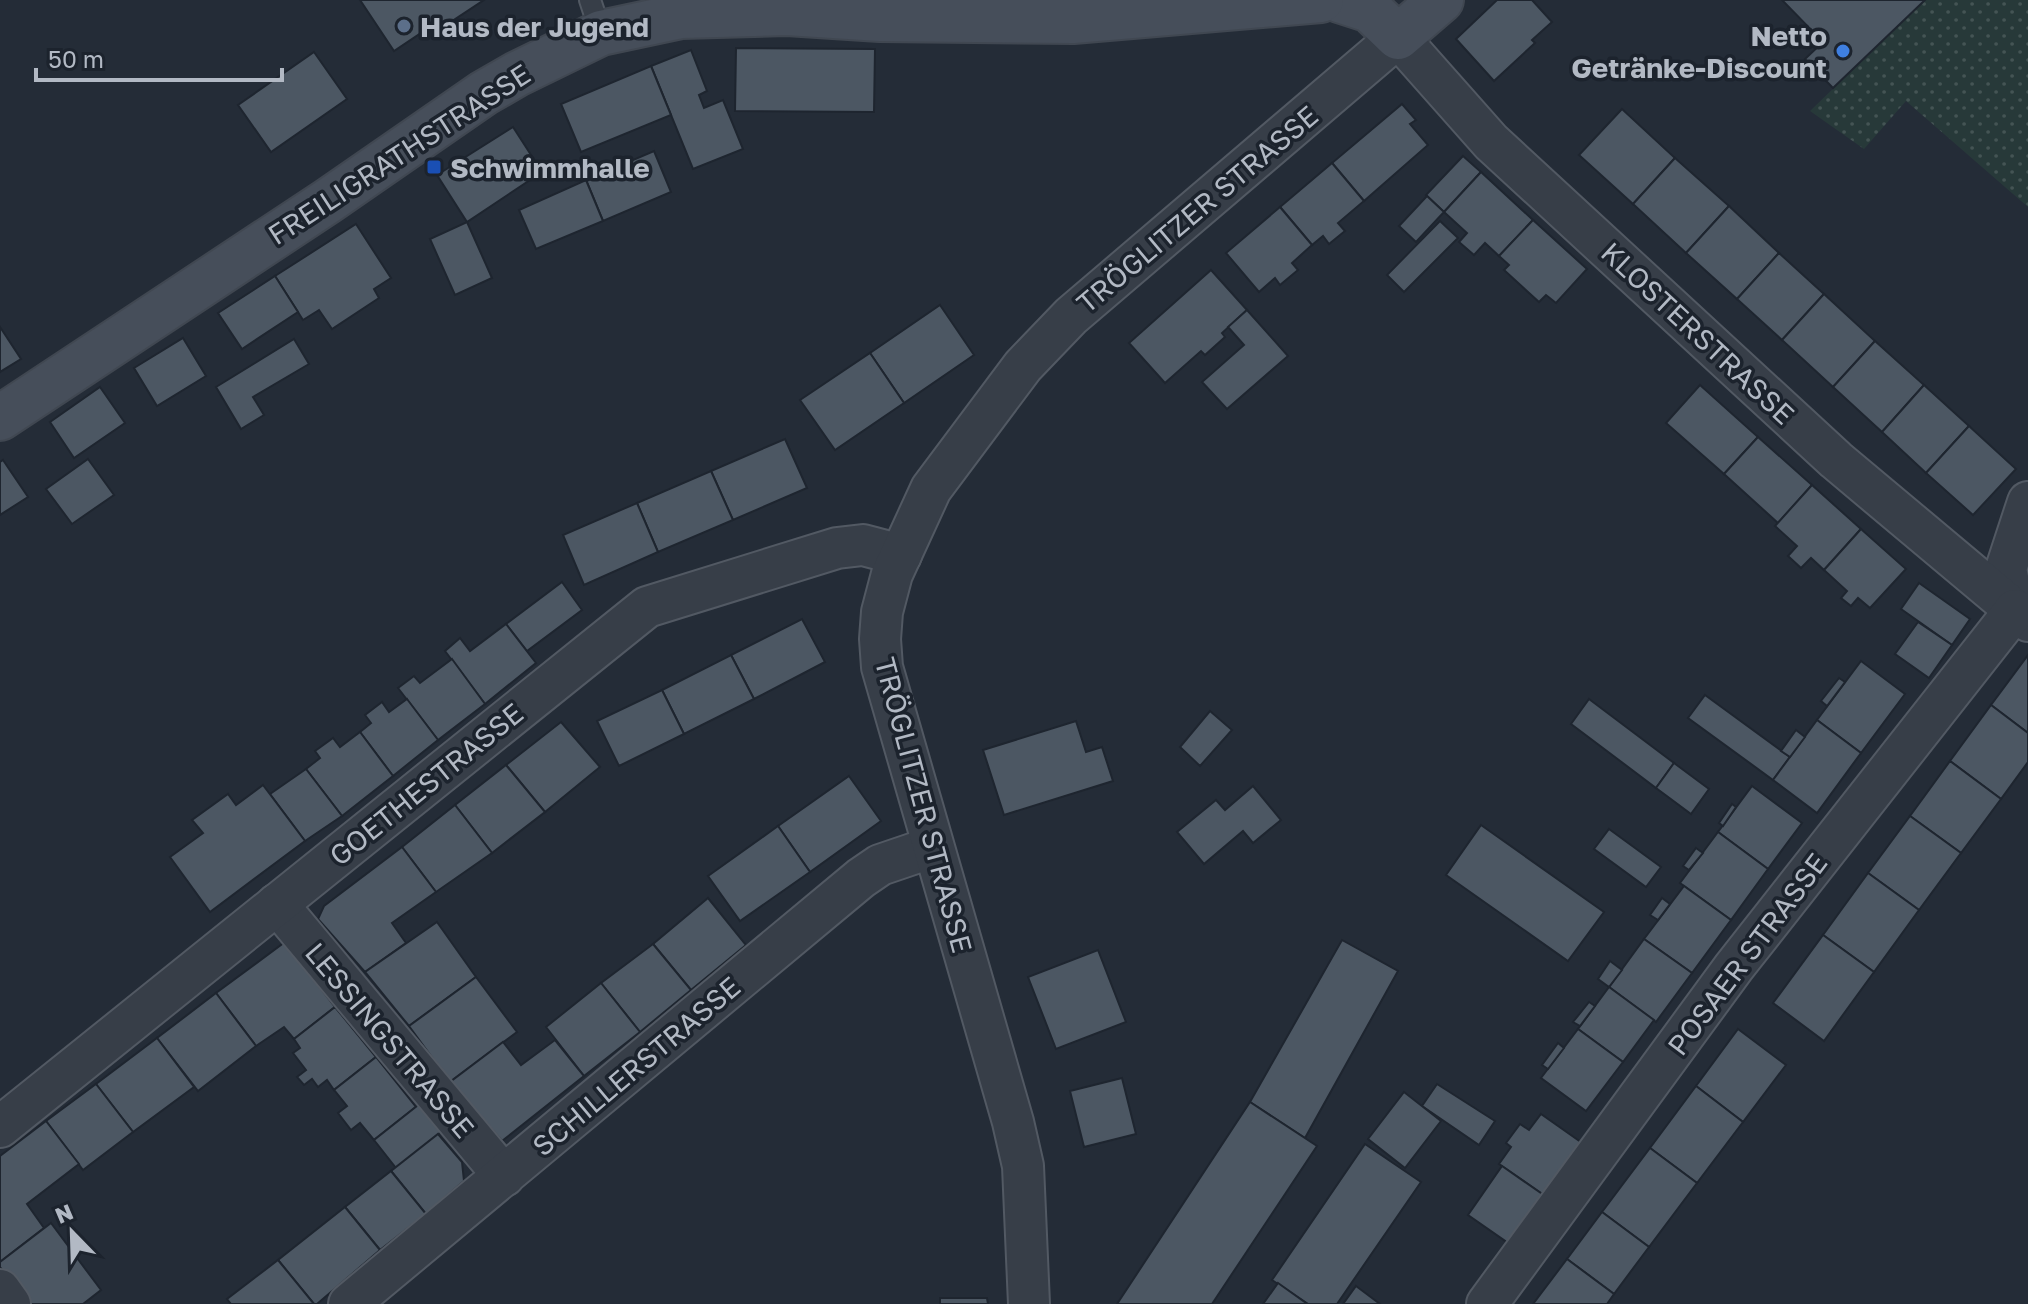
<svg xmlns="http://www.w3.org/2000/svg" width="2028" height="1304" viewBox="0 0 2028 1304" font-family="'Golos Text',sans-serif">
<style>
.grass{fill:url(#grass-dots)}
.building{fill:#4c5763;stroke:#1e252f;stroke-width:2}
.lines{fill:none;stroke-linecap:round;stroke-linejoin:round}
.lane-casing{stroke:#525963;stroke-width:24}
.street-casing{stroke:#525963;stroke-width:44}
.secondary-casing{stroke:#404751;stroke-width:48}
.lane{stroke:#373e48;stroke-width:20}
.street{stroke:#373e48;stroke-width:40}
.secondary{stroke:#464e5a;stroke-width:44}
.service-dot{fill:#5c6f8a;stroke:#1c232d;stroke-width:3}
.shop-dot{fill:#3f7fe0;stroke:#1c232d;stroke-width:3}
.transit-dot{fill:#1a4fb4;stroke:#1c232d;stroke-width:3}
.labels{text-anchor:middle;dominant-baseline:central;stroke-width:7;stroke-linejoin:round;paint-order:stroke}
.poi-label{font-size:28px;font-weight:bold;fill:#b2b9c4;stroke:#1c232d;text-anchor:start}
.street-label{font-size:28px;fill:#b2b9c4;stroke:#1c232d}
</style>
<defs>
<pattern id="grass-dots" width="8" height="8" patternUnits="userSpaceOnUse" patternTransform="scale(2)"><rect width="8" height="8" fill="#273939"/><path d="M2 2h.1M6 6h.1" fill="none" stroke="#445454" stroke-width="1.8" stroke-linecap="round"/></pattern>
</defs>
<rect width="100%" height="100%" fill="#242c37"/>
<polygon class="grass" points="1925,0 2028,0 2028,207 1906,101 1864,149 1810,111"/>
<g class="building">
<polygon points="360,0 484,0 440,29 436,23 394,51"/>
<polygon points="1497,0 1532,0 1552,22 1532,40 1535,43 1494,81 1456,39"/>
<polygon points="1782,0 1925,0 1833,88 1805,59 1823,42"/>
<polygon points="736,48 875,49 874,112 735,111"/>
<polygon points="691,50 707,91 699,95 704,108 723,100 743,149 693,169 651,66"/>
<polygon points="314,52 347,99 271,152 238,105"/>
<polygon points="651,66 671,115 581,152 561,104"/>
<polygon points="1402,104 1416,120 1410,124 1428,145 1364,201 1332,163"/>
<polygon points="1622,109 1675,158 1633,204 1579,155"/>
<polygon points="513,127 542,172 467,222 437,175"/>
<polygon points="654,151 671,192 603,221 586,180"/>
<polygon points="1463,156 1481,172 1444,212 1426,195"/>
<polygon points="1675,158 1729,206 1686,253 1633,204"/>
<polygon points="1332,163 1364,201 1338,223 1345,231 1329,244 1323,236 1312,245 1280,207"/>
<polygon points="1481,172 1533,220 1499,256 1485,243 1474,255 1459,242 1467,233 1444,212"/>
<polygon points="586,180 603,221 536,249 519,210"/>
<polygon points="1427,196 1444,212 1416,242 1399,226"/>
<polygon points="1729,206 1779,253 1737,299 1686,253"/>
<polygon points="1280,207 1312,245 1292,263 1298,270 1280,285 1275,278 1259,292 1226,253"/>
<polygon points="1533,220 1587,269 1556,303 1546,295 1539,302 1504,270 1509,265 1499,256"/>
<polygon points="1440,221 1458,238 1404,292 1387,275"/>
<polygon points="467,222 492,278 455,295 430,239"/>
<polygon points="356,224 391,278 374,289 379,298 332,329 319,310 303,320 275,276"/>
<polygon points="1779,253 1824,294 1782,340 1737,299"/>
<polygon points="1211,270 1247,310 1222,333 1225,337 1205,355 1201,351 1165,383 1129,343"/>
<polygon points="275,276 298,312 242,349 218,313"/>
<polygon points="1824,294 1875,341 1833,387 1782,340"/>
<polygon points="940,305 974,355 904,403 870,353"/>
<polygon points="1247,310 1288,356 1227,409 1202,382 1244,345 1228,327"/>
<polygon points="0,327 21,359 0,372"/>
<polygon points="183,338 206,376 157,406 134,368"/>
<polygon points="294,339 309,364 253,397 264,415 241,429 216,387"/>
<polygon points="1875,341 1924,385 1882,432 1833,387"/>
<polygon points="870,353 904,403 835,450 800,400"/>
<polygon points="1700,385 1758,437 1724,474 1666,423"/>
<polygon points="1924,385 1969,426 1926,473 1882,432"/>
<polygon points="100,387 125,423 74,458 50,422"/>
<polygon points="1969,426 2016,469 1973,515 1926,473"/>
<polygon points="1758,437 1812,485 1778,523 1724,474"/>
<polygon points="785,439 807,488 733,520 711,471"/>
<polygon points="88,459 114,495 72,524 46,489"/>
<polygon points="3,460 28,497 0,515 0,462"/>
<polygon points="711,471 733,520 658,552 637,503"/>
<polygon points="1812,485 1861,529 1824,570 1811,558 1801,568 1788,556 1797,546 1775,526"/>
<polygon points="637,503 658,552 584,585 563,535"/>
<polygon points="1861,529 1906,569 1870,608 1858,598 1851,606 1841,598 1847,591 1824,570"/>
<polygon points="562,582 582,610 527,651 506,624"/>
<polygon points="1919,583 1970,619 1952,645 1901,609"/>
<polygon points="802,619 825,662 754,699 731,655"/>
<polygon points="1918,622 1952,645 1929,678 1895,654"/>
<polygon points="506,624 536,663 485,704 445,651 460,638 470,651"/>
<polygon points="731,655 754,699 684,734 662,690"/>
<polygon points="2028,655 2028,733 1991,705"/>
<polygon points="452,659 485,704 438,740 398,688 414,676 420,683"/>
<polygon points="1861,661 1905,694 1861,753 1817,720"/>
<polygon points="1839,678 1845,682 1827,706 1821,701"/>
<polygon points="662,690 684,734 619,766 597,721"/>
<polygon points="1705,695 1790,757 1773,780 1688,718"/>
<polygon points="407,699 438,740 393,776 360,732 371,723 365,715 382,702 389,712"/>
<polygon points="1589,699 1674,763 1656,788 1571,724"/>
<polygon points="1991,705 2028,733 2028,762 2001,799 1950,761"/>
<polygon points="1210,711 1232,730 1200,766 1180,747"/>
<polygon points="1817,720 1861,753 1817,813 1773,780"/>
<polygon points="1076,721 1086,752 1102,747 1113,781 1004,815 983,750"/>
<polygon points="561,722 600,767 545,812 506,765"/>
<polygon points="1796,730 1805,737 1790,757 1781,751"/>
<polygon points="360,732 393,776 342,816 306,769 320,758 315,751 333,738 340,747"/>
<polygon points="1950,761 2001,799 1961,853 1910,816"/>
<polygon points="1674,763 1709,789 1691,814 1656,788"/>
<polygon points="506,765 545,812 492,853 455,805"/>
<polygon points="306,769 342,816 305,841 270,794"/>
<polygon points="849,776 881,821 810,872 778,826"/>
<polygon points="263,785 305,841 210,912 170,857 203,833 192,820 228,794 236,805"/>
<polygon points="1253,786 1281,820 1253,843 1243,831 1204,864 1177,832 1216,800 1225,810"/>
<polygon points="1752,786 1802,823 1768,869 1718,832"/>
<polygon points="1732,804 1736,807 1723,826 1719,823"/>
<polygon points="455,805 492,853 436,892 402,847"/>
<polygon points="1910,816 1961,853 1919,910 1868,873"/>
<polygon points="1481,825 1604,912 1568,961 1446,875"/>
<polygon points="778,826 810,872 740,921 708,876"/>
<polygon points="1609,829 1661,867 1646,887 1594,849"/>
<polygon points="1718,832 1768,869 1731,920 1680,883"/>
<polygon points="402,847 436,892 392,923 406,943 365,972 318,919 324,906"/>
<polygon points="1696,848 1703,853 1689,870 1683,866"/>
<polygon points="1868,873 1919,910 1874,972 1823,935"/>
<polygon points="1684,886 1731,920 1692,973 1644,939"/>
<polygon points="708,898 746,945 691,990 653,944"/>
<polygon points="1662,898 1670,904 1658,920 1650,915"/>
<polygon points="437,922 476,977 409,1026 365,972"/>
<polygon points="1823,935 1874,972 1824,1041 1773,1003"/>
<polygon points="1644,939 1692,973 1656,1022 1609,987"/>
<polygon points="1342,940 1398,971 1305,1138 1250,1102"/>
<polygon points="285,942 335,1007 294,1039 284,1027 256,1046 216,993"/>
<polygon points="653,944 691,990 640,1032 601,983"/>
<polygon points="1098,950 1126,1022 1056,1049 1028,977"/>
<polygon points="1610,961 1622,970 1609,987 1598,979"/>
<polygon points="476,977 517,1032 450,1082 409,1026"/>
<polygon points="601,983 640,1032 584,1076 546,1027"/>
<polygon points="1609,987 1654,1020 1623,1062 1578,1029"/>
<polygon points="216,993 256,1046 198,1091 157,1038"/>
<polygon points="1589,1002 1595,1006 1580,1026 1573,1022"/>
<polygon points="335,1007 376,1057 334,1090 327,1080 318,1087 312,1079 304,1085 297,1077 306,1070 293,1053 300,1048 294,1039"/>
<polygon points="1578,1029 1623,1062 1586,1111 1541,1078"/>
<polygon points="1738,1029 1786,1065 1743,1122 1696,1086"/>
<polygon points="157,1038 194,1087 133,1132 96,1084"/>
<polygon points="555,1040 584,1076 502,1141 450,1082 503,1042 521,1065"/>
<polygon points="1558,1043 1564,1048 1548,1069 1542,1065"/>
<polygon points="376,1057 416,1107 374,1140 360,1123 351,1130 338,1113 347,1106 334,1090"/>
<polygon points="1122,1078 1136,1134 1084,1147 1070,1091"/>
<polygon points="96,1084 133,1132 83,1170 46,1121"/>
<polygon points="1437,1084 1495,1121 1479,1145 1422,1106"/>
<polygon points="1696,1086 1743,1122 1697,1183 1650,1148"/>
<polygon points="1404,1092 1441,1121 1405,1168 1368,1139"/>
<polygon points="422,1102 445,1129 396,1168 374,1140"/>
<polygon points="1250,1102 1317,1146 1212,1304 1117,1304"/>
<polygon points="1541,1114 1585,1145 1548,1198 1499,1164 1511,1147 1506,1143 1520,1124 1529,1130"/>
<polygon points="46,1121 79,1164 27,1204 44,1228 0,1262 0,1156"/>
<polygon points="438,1134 462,1162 464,1181 426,1214 391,1171"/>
<polygon points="1365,1144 1421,1182 1337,1304 1308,1304 1272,1280"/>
<polygon points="1650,1148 1697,1183 1649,1247 1602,1212"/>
<polygon points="1502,1166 1548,1198 1514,1247 1468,1215"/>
<polygon points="391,1171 426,1214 380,1250 345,1207"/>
<polygon points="345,1207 380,1250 317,1304 314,1304 278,1260"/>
<polygon points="1602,1212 1649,1247 1614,1294 1567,1259"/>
<polygon points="51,1223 101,1290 83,1304 28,1304 0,1267 0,1262"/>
<polygon points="1567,1259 1614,1294 1607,1304 1533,1304"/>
<polygon points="278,1260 314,1304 231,1304 227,1299"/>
<polygon points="1278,1283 1306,1303 1305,1304 1263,1304"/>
<polygon points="1356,1286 1380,1304 1343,1304"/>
<polygon points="940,1298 987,1298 988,1304 940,1304"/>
</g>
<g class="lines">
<defs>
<polyline id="lane" points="590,0 601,33"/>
<g id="street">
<polyline points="2015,610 2006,569 2028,502"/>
<polyline points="277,904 504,1176"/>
<polyline points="0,1127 647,607 837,548 863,545 901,555"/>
<polyline points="0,1290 10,1304"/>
<polyline points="349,1304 861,878 880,865 933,847"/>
<polyline points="1029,1304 1023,1166 1013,1122 882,667 880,639 882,612 892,574 931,489 1023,366 1071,316 1398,37 1491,142 1836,460 2028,621"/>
<polyline points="1487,1304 1734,967 2015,610"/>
</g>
<g id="secondary">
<polyline points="1339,0 1370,10 1398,37 1441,0"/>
<polyline points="0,418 328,201 484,93 517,74 601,33 681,16 787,13 880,19 1073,21 1321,0"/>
</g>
</defs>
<use href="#lane" class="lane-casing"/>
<use href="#street" class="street-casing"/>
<use href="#secondary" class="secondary-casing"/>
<use href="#lane" class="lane"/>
<use href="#street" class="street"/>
<use href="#secondary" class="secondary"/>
</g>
<circle class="service-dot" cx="404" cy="26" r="8"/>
<circle class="shop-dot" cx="1843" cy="51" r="8"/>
<rect class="transit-dot" x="426" y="159" width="16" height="16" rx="4"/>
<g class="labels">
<g class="poi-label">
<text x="420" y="26">Haus der Jugend</text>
<text x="1827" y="35" text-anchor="end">Netto<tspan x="1827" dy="32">Getränke-Discount</tspan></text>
<text x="450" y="167">Schwimmhalle</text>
</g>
<g class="street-label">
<text transform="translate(399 154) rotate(-33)">FREILIGRATHSTRASSE</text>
<text transform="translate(1197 209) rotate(-40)">TRÖGLITZER STRASSE</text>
<text transform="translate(1698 333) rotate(43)">KLOSTERSTRASSE</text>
<text transform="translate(426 784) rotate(-39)">GOETHESTRASSE</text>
<text transform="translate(924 805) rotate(75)">TRÖGLITZER STRASSE</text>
<text transform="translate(1747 954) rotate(-53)">POSAER STRASSE</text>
<text transform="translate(390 1040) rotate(50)">LESSINGSTRASSE</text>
<text transform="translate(636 1066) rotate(-40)">SCHILLERSTRASSE</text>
</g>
</g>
<g transform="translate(72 1232) rotate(337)" stroke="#1c232d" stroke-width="6" paint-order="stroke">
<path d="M0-6L14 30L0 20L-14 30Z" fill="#b2b9c4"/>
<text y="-12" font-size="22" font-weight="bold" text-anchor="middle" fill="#b2b9c4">N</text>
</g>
<path d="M36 68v12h246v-12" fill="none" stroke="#b2b9c4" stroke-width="4"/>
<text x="48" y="68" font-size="24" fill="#b2b9c4" stroke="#1c232d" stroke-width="6" paint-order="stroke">50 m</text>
</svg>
